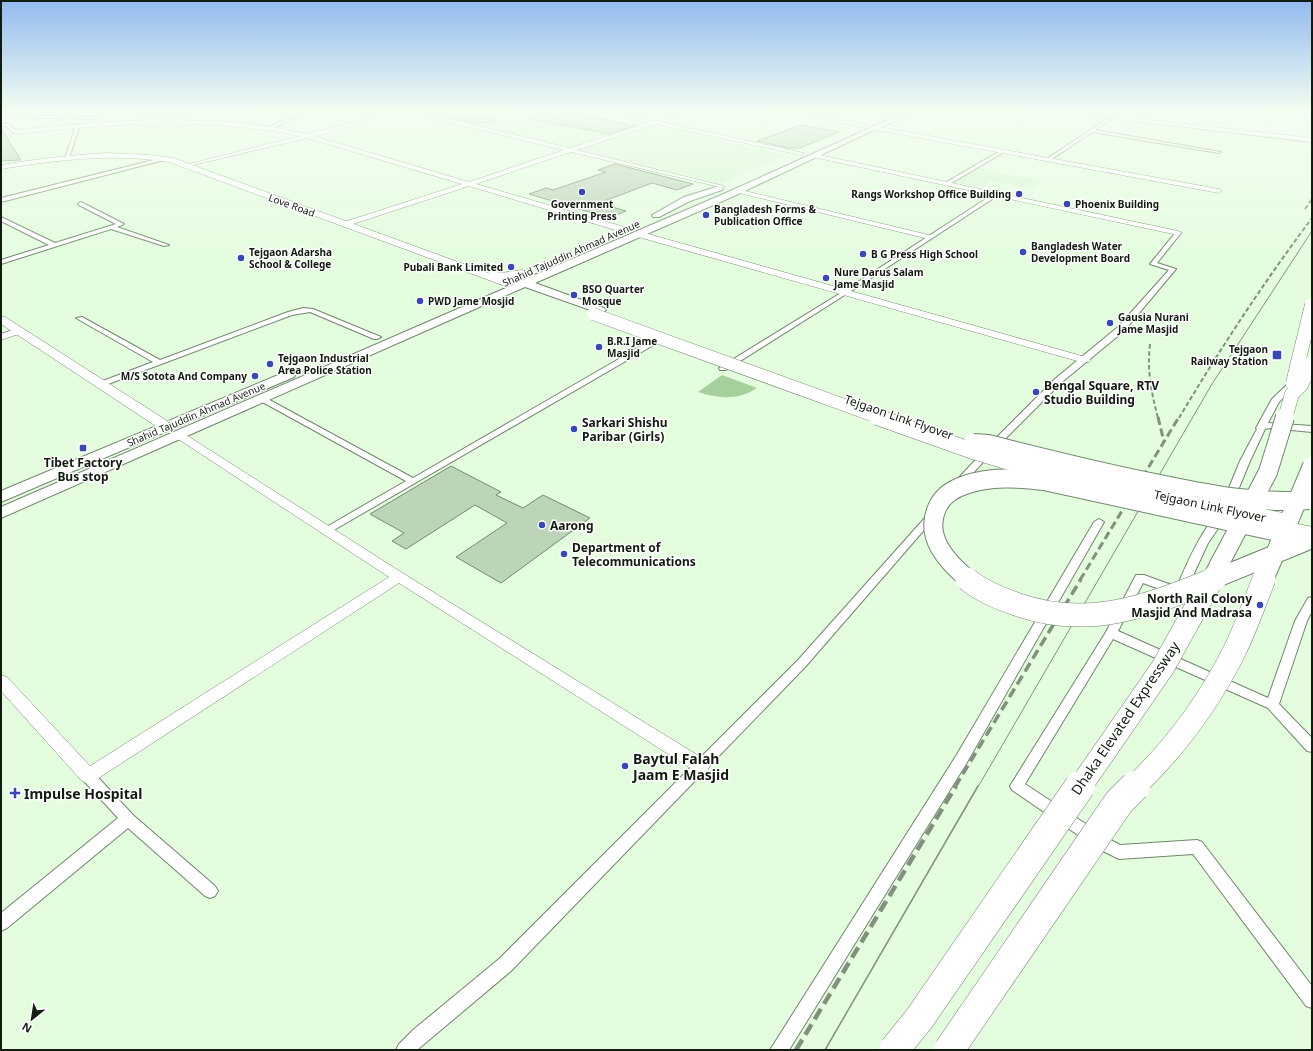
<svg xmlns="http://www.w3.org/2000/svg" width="1313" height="1051" viewBox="0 0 1313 1051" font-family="'Noto Sans',sans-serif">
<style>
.built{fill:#d7f6d1}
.green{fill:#a5d09c}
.building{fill:#bcd4b7;stroke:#738a6f}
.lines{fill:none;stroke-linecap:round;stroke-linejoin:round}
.minor-casing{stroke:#70876c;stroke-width:2}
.tertiary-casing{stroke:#70876c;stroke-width:1}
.secondary-casing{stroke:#70876c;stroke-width:1}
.primary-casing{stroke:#70876c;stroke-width:2}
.minor{fill:#fff;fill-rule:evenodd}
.tertiary{fill:#fff;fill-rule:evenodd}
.secondary{fill:#fff;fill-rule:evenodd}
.primary{fill:#fff;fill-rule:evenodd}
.tram-far1{stroke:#80917c;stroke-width:1}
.tram{stroke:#80917c;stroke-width:1.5}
.rail-far3{stroke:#80917c;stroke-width:2;stroke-dasharray:4.5 2.5;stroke-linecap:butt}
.rail-far2{stroke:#80917c;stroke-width:3;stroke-dasharray:8 4;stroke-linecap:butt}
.rail-far1{stroke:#80917c;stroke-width:3.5;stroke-dasharray:10 5;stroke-linecap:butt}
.rail{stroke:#80917c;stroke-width:4.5;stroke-dasharray:12 6;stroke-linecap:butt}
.primary-bridge-far1-casing{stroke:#70876c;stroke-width:13;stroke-linecap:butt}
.primary-bridge-casing{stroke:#70876c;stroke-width:17;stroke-linecap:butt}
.motorway-bridge-far3-casing{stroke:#70876c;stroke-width:15;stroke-linecap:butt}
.motorway-bridge-far2-casing{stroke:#70876c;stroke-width:20;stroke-linecap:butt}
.motorway-bridge-far1-casing{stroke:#70876c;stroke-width:24;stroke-linecap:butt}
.motorway-bridge-casing{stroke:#70876c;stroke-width:31;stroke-linecap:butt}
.primary-bridge-far1{stroke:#fff;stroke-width:12}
.primary-bridge{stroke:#fff;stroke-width:16}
.motorway-bridge-far3{stroke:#fff;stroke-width:14}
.motorway-bridge-far2{stroke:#fff;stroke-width:18}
.motorway-bridge-far1{stroke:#fff;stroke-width:23}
.motorway-bridge{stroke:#fff;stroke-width:30}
.poi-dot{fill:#3747b9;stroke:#fff;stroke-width:1.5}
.labels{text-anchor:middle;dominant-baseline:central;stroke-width:3;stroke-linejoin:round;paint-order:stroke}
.far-poi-label{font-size:10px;font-weight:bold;fill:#121b10;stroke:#fff;text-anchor:start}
.far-street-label{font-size:10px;fill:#121b10;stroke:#fff}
.poi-label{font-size:12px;font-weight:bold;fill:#121b10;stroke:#fff;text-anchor:start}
.street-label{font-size:12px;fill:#121b10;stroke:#fff}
.near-street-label{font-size:14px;fill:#121b10;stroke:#fff}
.near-poi-label{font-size:14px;font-weight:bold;fill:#121b10;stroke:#fff;text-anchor:start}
</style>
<rect width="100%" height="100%" fill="#e4fddf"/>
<g class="built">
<polygon points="421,111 587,111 787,155 719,184"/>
<polygon points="978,168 1042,181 1029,189 990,181 979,187 952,182"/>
</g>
<path class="green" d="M722 375 757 388C739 400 719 399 698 392Z"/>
<g class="building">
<polygon points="444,111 495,111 494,122 473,123 444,115"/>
<polygon points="550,111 558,111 585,117 588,116 634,126 609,134 528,118"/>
<polygon points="801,125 839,132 800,148 788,148 757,141"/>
<polygon points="1,128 15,151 21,160 1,161"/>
<polygon points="615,164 693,184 677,190 652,183 599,203 626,211 609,218 529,194 546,188 553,190 606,172 598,170"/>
<polygon points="451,466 501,492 496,495 523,508 543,495 590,518 501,583 456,557 507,523 475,505 406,549 392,541 404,533 370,514"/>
</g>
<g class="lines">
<defs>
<g id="minor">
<polygon points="260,111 284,111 305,114 271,129 269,127 298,115"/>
<polygon points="1,115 98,117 100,118 98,119 1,117"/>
<polygon points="1110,117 1111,119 1095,130 1221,152 1219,153 1092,132 1049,161 1045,160"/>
<polygon points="1,123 9,124 18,132 14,133 6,126 1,125"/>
<polygon points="78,124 80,125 69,158 65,159 76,125"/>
<polygon points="1000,151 1004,152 948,185 943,184"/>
<polygon points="162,158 164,160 1,202 1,198"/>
<polygon points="995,193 1000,194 848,293 726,370 720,370 719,368 844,291"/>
<polygon points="81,202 124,224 117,227 169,245 164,246 111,229 1,264 1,260 49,245 1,221 1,217 55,243 116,224 79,205 78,204"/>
<polygon points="1176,232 1181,233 1157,263 1176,269 1124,331 1062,382 999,445 960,487 954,487 952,485 954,483 993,441 1056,378 1118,327 1169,270 1150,264"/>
<polygon points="303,308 313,309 381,337 377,339 374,339 310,312 292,315 103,386 100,386 100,382 153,362 76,318 82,317 160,360 288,312"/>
<polygon points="650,341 653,341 657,343 327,534 322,531 323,529 406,481 257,399 261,397 264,397 413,478"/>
<polygon points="1293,379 1296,379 1300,381 1279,402 1268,423 1312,426 1312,432 1270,428 1265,429 1250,461 1234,500 1232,502 1226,502 1224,500 1240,461 1257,429 1256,428 1272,399"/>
<polygon points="934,510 939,513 937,515 806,666 511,971 417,1050 396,1050 399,1044 413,1030 499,959 798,660 931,511"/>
<path d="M1221 514 1226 517 1208 543 1184 595H1176L1143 583 1118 631 1268 698 1295 621 1308 598 1312 597V611L1307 621 1279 704 1312 738V752L1307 751 1268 708 1113 639 1025 784 1107 838 1120 845 1197 840 1202 842 1312 986V1008L1306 1006 1193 854 1119 859 1097 848 1012 790 1010 786 1106 632 1136 575H1144L1177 587C1183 572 1206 518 1221 514Z"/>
<polygon points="1099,519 1104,522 966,764 789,1050 770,1050 956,756 1094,522"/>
<polygon points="88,770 93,772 133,815 215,886 218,891 215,896 210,898 205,896 128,828 7,928 1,931 1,913 118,818 83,780 81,776 83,772"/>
</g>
<g id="tertiary">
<path d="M399 111H417L570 148 648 123 597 111C616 111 634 119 653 121 663 122 679 111 692 111L661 122 804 153 801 155 655 124 577 150 724 186V188L571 152 476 184 628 228V232H622L469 186 347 226 343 224 344 222 462 184 307 138 185 167V165L300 136C205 117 111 123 16 134L13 132 16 130 89 123 162 119 236 122 272 127 307 134ZM408 112 409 113 564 150 469 182 314 136Z"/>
<polygon points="785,111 798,111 866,125 863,127"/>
<polygon points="1048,111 1068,111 1312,138 1312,142"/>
<polygon points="874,126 1219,189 1222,191 1219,193 872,129 872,127"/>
<polygon points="815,154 1178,231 1182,233 1178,235 813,157 813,155"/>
<polygon points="737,189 929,235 933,237 929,239 735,192 734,191"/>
<polygon points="635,232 641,232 1089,358 1090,360 1089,362 1081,362 635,236"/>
<polygon points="19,328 24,331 22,333 1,340 1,334"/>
<polygon points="179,432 183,433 404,574 707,761 710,766 707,771 701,773 695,771 399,583 94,781 88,783 82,781 1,691 1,675 7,677 90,766 389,577 175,437 173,435 175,433"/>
</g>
<g id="secondary">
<path d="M107 153 149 155 173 158 488 273 492 271 501 273 529 269 534 272 529 275 502 279 510 283 505 286 502 285 169 162C112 153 57 160 1 169V165C36 159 71 155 107 153Z"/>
<polygon points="1,316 5,317 172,424 173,427 172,430 162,430 1,324"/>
</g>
<g id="primary">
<polygon points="909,111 919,111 876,129 734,196 535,283 604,308 606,310 604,312 596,312 525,287 1,518 1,507 515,284 515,281 523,280 728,192 872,127"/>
<polygon points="719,186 723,188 722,190 690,201 659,217 653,217 652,215 684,197"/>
<polygon points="290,370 294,371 296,374 294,377 1,502 1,491"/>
</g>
</defs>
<use href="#minor" class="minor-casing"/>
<use href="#tertiary" class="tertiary-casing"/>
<use href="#secondary" class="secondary-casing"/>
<use href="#primary" class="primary-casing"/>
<use href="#minor" class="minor"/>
<use href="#tertiary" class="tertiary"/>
<use href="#secondary" class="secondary"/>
<use href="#primary" class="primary"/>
<polyline class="tram-far1" points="978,787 1212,384 1312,231"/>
<polyline class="tram" points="825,1050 978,786"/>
<g class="rail-far3">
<polyline points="1305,209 1312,199"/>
<path d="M1150 344C1147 371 1151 391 1158 418"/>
<path d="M1179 418C1220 349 1264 282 1312 218"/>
</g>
<g class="rail-far2">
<polyline points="1158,417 1164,442"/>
<polyline points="1080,580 1179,417"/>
</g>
<polyline class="rail-far1" points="955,787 1081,579"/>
<polyline class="rail" points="796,1050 956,786"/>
<defs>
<polyline id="primary-bridge-far1" points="593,314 880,418"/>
<g id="primary-bridge">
<polyline points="877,417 970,450 1059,477"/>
<polyline points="1060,471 1183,500 1287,522"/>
<polyline points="1272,527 1312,535"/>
</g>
<g id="motorway-bridge-far3">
<polyline points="1293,383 1312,305"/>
<polyline points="1285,418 1292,394 1301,385 1312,362"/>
</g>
<g id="motorway-bridge-far2">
<path d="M973 443 988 444C1047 459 1106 474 1165 485 1213 495 1260 504 1309 500"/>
<path d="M969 580C947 562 924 537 937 508 942 496 953 489 965 485 990 476 1018 478 1044 481L1282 533"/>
<polyline points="1211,580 1268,472 1285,417"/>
<polyline points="1212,580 1312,539"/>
<polyline points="1264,580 1312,466"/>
</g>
<g id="motorway-bridge-far1">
<path d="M967 579C981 591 999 598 1016 604 1088 630 1148 606 1215 579"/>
<polyline points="1080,787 1163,667 1212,579"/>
<path d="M1134 787C1175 748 1210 700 1235 650 1246 627 1255 602 1264 579"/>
</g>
<g id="motorway-bridge">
<polyline points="894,1050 919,1019 1080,786"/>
<polyline points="949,1050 1119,802 1135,786"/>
</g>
</defs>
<use href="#primary-bridge-far1" class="primary-bridge-far1-casing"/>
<use href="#primary-bridge" class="primary-bridge-casing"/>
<use href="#motorway-bridge-far3" class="motorway-bridge-far3-casing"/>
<use href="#motorway-bridge-far2" class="motorway-bridge-far2-casing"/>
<use href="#motorway-bridge-far1" class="motorway-bridge-far1-casing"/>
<use href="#motorway-bridge" class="motorway-bridge-casing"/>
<use href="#primary-bridge-far1" class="primary-bridge-far1"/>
<use href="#primary-bridge" class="primary-bridge"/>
<use href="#motorway-bridge-far3" class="motorway-bridge-far3"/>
<use href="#motorway-bridge-far2" class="motorway-bridge-far2"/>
<use href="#motorway-bridge-far1" class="motorway-bridge-far1"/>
<use href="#motorway-bridge" class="motorway-bridge"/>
</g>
<linearGradient id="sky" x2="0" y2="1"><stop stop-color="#92baef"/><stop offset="0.43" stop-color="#f3fef1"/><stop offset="1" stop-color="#f3fef1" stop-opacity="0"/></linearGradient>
<rect width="1313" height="259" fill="url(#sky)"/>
<g class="poi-dot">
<circle cx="582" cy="192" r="4"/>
<circle cx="1019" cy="194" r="4"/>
<circle cx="1067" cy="204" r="4"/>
<circle cx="706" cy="215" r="4"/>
<circle cx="1023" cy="252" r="4"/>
<circle cx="863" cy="254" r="4"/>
<circle cx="241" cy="258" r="4"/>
<circle cx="511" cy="267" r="4"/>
<circle cx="826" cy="278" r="4"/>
<circle cx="574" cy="295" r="4"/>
<circle cx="420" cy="301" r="4"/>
<circle cx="1110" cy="323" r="4"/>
<circle cx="599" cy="347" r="4"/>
<rect x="1272" y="350" width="10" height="10" rx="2"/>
<circle cx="270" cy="364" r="4"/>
<circle cx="255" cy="376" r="4"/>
<circle cx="1036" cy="392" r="4"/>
<circle cx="574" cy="429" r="4"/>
<rect x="79" y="444" width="8" height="8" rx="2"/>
<circle cx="542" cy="525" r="4"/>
<circle cx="564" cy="554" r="4"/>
<circle cx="1260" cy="605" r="4"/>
<circle cx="625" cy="766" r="4"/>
<path d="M13 787h4v4h4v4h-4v4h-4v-4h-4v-4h4z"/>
</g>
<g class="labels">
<g class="far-poi-label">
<text x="1011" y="194" text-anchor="end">Rangs Workshop Office Building</text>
<text x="582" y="204" text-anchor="middle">Government<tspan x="582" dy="12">Printing Press</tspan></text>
<text x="1075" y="204">Phoenix Building</text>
<text x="714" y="209">Bangladesh Forms &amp;<tspan x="714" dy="12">Publication Office</tspan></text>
<text x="1031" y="246">Bangladesh Water<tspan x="1031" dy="12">Development Board</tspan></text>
<text x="249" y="252">Tejgaon Adarsha<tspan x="249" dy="12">School &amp; College</tspan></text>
<text x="871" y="254">B G Press High School</text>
<text x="503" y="267" text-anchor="end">Pubali Bank Limited</text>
<text x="834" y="272">Nure Darus Salam<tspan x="834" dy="12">Jame Masjid</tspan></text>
<text x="582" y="289">BSO Quarter<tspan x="582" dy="12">Mosque</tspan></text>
<text x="428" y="301">PWD Jame Mosjid</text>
<text x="1118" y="317">Gausia Nurani<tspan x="1118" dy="12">Jame Masjid</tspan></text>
<text x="607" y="341">B.R.I Jame<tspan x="607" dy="12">Masjid</tspan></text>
<text x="1268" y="349" text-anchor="end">Tejgaon<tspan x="1268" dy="12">Railway Station</tspan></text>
<text x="278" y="358">Tejgaon Industrial<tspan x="278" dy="12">Area Police Station</tspan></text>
<text x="247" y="376" text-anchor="end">M/S Sotota And Company</text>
</g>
<g class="far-street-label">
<text transform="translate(292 205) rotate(20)">Love Road</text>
<text transform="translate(571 253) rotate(-24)">Shahid Tajuddin Ahmad Avenue</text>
<text transform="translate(196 414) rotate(-23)">Shahid Tajuddin Ahmad Avenue</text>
</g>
<g class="poi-label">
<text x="1044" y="385">Bengal Square, RTV<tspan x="1044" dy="14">Studio Building</tspan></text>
<text x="582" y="422">Sarkari Shishu<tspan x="582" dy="14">Paribar (Girls)</tspan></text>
<text x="83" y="462" text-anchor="middle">Tibet Factory<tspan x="83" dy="14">Bus stop</tspan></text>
<text x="550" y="525">Aarong</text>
<text x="572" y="547">Department of<tspan x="572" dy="14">Telecommunications</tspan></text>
<text x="1252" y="598" text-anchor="end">North Rail Colony<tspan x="1252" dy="14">Masjid And Madrasa</tspan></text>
</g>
<g class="street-label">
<text transform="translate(899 417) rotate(19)">Tejgaon Link Flyover</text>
<text transform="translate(1210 506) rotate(12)">Tejgaon Link Flyover</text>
</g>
<g class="near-street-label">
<text transform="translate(1125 718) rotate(-56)">Dhaka Elevated Expressway</text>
</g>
<g class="near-poi-label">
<text x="633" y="758">Baytul Falah<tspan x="633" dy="16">Jaam E Masjid</tspan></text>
<text x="24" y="793">Impulse Hospital</text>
</g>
</g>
<rect width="1313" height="1051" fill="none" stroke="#121b10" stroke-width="4"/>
<g transform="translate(32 1019) rotate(210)" stroke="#ffffff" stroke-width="3" paint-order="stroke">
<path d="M0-3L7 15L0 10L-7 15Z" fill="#121b10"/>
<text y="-6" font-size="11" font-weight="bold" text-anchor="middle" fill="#121b10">N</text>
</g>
</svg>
